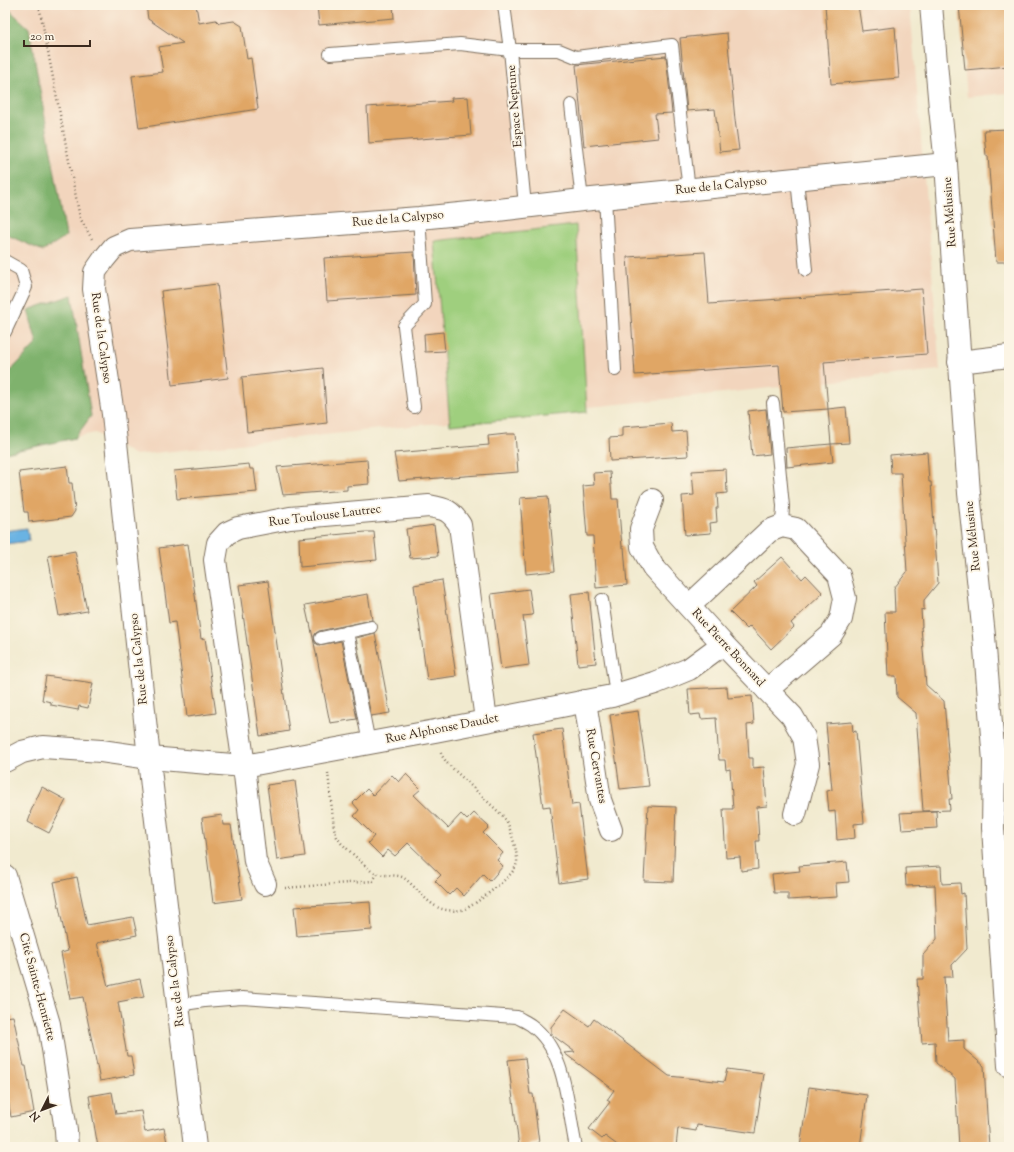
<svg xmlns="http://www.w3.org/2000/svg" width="1014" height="1152" viewBox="0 0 1014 1152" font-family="'Sorts Mill Goudy',serif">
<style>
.built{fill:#f2d5bd}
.green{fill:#9fcf7e;stroke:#6d7c4e}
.forest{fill:#7fb26d;stroke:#5d6e46}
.water{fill:#6bb3e3;stroke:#536e80}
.building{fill:#e0a665}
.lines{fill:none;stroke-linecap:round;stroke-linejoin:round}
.service-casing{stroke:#7b6d5c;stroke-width:14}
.minor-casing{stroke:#7b6d5c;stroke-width:24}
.tertiary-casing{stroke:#7b6d5c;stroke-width:24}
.path{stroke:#7b6d5c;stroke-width:2.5;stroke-dasharray:1 3;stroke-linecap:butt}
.service{stroke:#fff;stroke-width:12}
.minor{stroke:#fff;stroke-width:22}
.tertiary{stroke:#fff;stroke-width:22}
.labels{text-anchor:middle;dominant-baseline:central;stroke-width:3.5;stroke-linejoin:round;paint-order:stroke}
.street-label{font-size:12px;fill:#3b2a1e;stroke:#fcf5e5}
</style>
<rect width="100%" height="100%" fill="#fcf5e5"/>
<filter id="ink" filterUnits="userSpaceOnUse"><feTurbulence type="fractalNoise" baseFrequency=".025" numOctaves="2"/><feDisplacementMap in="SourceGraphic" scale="8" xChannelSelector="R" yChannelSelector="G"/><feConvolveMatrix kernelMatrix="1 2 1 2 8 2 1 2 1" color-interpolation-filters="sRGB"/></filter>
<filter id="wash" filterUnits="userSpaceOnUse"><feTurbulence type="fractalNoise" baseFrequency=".012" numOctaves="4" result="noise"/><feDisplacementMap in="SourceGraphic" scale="16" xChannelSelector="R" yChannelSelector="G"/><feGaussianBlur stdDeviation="0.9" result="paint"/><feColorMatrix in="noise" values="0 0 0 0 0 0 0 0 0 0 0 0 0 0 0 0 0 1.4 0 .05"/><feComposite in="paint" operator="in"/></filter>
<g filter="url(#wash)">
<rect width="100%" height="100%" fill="#f1eacf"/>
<g class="built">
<polygon points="5,5 910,5 940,370 135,455 95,433 5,452"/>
<polygon points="959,5 1009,5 1009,93 967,97"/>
</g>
<polygon class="green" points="576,225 587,412 450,425 434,241"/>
<g class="forest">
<polygon points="5,6 29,28 66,236 43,251 5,234"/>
<polygon points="72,295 91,416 75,438 5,453 5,377 37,343 28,310"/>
</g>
<polygon class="water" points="27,528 29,541 5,544 5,531"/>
<g id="blocks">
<g class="building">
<polygon points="146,5 196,5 199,23 216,20 219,23 234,21 242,26 247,59 251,58 258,109 139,128 132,76 163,72 159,47 183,43 148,19"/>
<polygon points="317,5 393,5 394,18 319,25"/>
<polygon points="825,5 858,5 862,31 895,27 899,78 831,84"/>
<polygon points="959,5 1009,5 1009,66 965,70"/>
<polygon points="727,33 735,120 739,150 720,152 715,109 687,111 680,38"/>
<polygon points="666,56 672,113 655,114 658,138 584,146 576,65"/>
<polygon points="468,97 471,135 369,143 367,107 452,101 451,98"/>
<polygon points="1009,129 1009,262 996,262 988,156 986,156 984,130"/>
<polygon points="414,252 416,295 327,301 324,258"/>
<polygon points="705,252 709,304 922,289 927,354 824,362 828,409 783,412 779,365 635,375 627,257"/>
<polygon points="217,284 228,378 172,385 161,291"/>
<polygon points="443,332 445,351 425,352 424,334"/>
<polygon points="323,368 327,423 247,432 242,377"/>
<polygon points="846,407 849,443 831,444 828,409"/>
<polygon points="766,409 770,454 752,456 748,411"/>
<polygon points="671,423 672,432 686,431 688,456 610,461 609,438 622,437 622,427"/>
<polygon points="506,434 515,434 518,472 399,481 394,453 489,445 488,436"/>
<polygon points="831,444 833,462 787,467 786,448"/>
<polygon points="927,452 929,482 931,482 938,583 924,600 924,610 921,609 922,627 921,627 926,685 944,701 952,799 949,799 950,810 923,811 916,713 897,697 896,676 888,676 885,612 895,612 894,588 907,572 901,473 891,473 890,455"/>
<polygon points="367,460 369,484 347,486 347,490 283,495 277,467"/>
<polygon points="249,464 250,469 254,469 257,492 177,499 174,471"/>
<polygon points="67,466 69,483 72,483 75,511 71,517 29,522 28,512 24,512 19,472"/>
<polygon points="726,469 727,493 717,494 718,508 716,508 717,522 710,523 711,533 685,535 682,496 694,495 692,471"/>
<polygon points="610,472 612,499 618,499 622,547 624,547 627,585 596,588 593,536 587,536 583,486 594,485 593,473"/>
<polygon points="548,496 555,571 526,574 520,498"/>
<polygon points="434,525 438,556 410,558 406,529"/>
<polygon points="366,532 374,532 377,560 300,567 299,538"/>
<polygon points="188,544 201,639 205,638 216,713 187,717 175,622 169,623 159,548"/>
<polygon points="75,551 87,611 59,616 48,556"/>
<polygon points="782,557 802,579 806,575 823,593 791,623 794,627 771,649 750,626 747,629 730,612 757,586 754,582"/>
<polygon points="442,580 456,676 427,680 414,585"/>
<polygon points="268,581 289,731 260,736 239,585"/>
<polygon points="529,589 533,615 523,616 529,665 501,669 491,594"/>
<polygon points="589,592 596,663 578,665 571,594"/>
<polygon points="368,594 372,620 319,631 316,633 314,636 315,643 319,645 341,641 357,719 330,723 310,623 309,623 305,605"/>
<polygon points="375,633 390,713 371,716 356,638"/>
<polygon points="46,676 93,683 88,708 79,706 78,710 51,705 51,702 42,700"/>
<polygon points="727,687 728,698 752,696 754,724 747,725 749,758 753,758 753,768 764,767 767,806 757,807 759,841 756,841 758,869 741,871 740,857 726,858 723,809 733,809 730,769 726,770 725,760 719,760 716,718 701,719 700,714 690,715 688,689"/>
<polygon points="638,711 649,786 620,789 610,715"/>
<polygon points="852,722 853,732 856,731 864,823 854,824 855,838 837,840 835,811 829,812 827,791 832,790 826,724"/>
<polygon points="562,729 572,805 579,804 588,879 559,883 550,806 543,807 533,733"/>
<polygon points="406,774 421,789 414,795 448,828 461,814 467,820 474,813 489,827 483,833 503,853 497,860 503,866 490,881 483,874 464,896 456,888 449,895 435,881 441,875 408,843 395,856 388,850 382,857 368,843 374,836 354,816 359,810 353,803 367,789 373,795 392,775 399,782"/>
<polygon points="295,781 305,856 277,860 267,785"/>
<polygon points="42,787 66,800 49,833 28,822 31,814 30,813"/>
<polygon points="648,806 676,807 673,882 644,881"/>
<polygon points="936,811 937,828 902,830 900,813"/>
<polygon points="222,815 223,825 231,825 242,899 213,903 202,818"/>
<polygon points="847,862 849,882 836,883 837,897 788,900 788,893 774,893 772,874 800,871 799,866"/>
<polygon points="941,866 942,884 960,883 961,894 964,893 967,949 952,965 953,977 944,977 948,1041 964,1040 964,1049 984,1066 989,1147 959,1147 955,1079 936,1063 935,1042 922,1043 917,979 923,979 923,955 937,939 935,885 906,886 905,868"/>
<polygon points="77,877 87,925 133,917 137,935 97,943 108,986 140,979 144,997 118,1002 127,1056 131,1056 134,1075 100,1081 83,997 70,999 61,953 68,951 54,882"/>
<polygon points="370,902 372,930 297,936 294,907"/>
<polygon points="565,1009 589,1026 594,1019 669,1076 724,1082 727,1069 764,1074 755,1133 697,1125 696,1131 678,1128 676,1147 620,1147 605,1136 602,1139 589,1129 610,1102 607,1100 614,1090 564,1053 575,1052 551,1034 551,1027"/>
<polygon points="13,1016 24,1066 26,1066 34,1112 11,1117 5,1083 5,1017"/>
<polygon points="525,1058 530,1094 533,1094 539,1143 519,1147 508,1060"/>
<polygon points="809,1087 867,1095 860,1147 800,1147"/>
<polygon points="112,1092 116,1114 141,1111 145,1132 164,1128 168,1147 98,1147 89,1096"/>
</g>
</g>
</g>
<g filter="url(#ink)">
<use href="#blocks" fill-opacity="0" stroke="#7b6d5c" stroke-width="1"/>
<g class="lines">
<defs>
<g id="service">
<polyline points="504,5 510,50 525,206"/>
<polyline points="330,54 460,44 510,50 559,50 576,57 672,45 689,190"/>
<polyline points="571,105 582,200"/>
<polyline points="797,179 806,270"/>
<polyline points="605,198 615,370"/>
<polyline points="5,261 21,270 26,287 5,332"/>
<polyline points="773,403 783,506 782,526"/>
<polyline points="414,407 404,326 425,304 419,218"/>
<polyline points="602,600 616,695"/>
<polyline points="347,632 369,743"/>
<polyline points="321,638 371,627"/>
<path d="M178 1005 204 1001 242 998 517 1017C522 1020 527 1022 531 1025 567 1051 567 1107 576 1147"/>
</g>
<g id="minor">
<polyline points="959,362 1009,356"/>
<polyline points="652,500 641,529 642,547 653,567 723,644 792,716 804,737 808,764 795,814"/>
<polyline points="689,606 769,531 782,526 796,529 839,575 845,598 841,619 831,635 767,690"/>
<polyline points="585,701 600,800 611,830"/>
<polyline points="5,761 22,752 43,747 101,751 150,758 244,766 435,731 612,696 655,683 689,669 723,644"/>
<polyline points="994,761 1009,759"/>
<polyline points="5,876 49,1024 66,1130 67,1147"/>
<path d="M265 884 255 861 244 766 215 560 218 543 227 533 238 528 290 518 429 506C446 509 450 510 460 525L486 720"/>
<polyline points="195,1147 152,787 113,414 94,289 95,272 104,259 114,247 130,240 419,218 490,211 582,200 946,164"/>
</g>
<polyline id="tertiary" points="931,5 940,108 946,164 969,493 984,636 994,761 993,828 1009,1066"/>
</defs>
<use href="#service" class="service-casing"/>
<use href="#minor" class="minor-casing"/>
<use href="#tertiary" class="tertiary-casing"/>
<g class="path">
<polyline points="39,5 80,218 92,239"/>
<path d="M328 773 334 828 337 837 341 843 371 871C382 878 396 873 404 878 418 888 429 908 447 910 453 911 460 911 465 909 475 905 511 877 515 868 516 867 516 865 517 863 518 854 512 835 509 827 508 823 505 820 503 816L447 763 442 756 440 751"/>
<polyline points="285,888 373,881 377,874"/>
</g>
<use href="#service" class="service"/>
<use href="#minor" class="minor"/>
<use href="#tertiary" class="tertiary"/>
</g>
</g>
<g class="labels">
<g class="street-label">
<text transform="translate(515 106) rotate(-95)">Espace Neptune</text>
<text transform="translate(721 186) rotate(-6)">Rue de la Calypso</text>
<text transform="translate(950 212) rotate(-94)">Rue Mélusine</text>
<text transform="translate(398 219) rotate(-5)">Rue de la Calypso</text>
<text transform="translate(101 338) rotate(82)">Rue de la Calypso</text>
<text transform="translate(325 516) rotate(-7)">Rue Toulouse Lautrec</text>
<text transform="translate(973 536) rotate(-96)">Rue Mélusine</text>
<text transform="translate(728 648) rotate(47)">Rue Pierre Bonnard</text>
<text transform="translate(139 659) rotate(-96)">Rue de la Calypso</text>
<text transform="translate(442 729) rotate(-11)">Rue Alphonse Daudet</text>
<text transform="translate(596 766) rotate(80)">Rue Cervantes</text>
<text transform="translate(175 981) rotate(-97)">Rue de la Calypso</text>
<text transform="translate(37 987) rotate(75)">Cité Sainte-Henriette</text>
</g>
</g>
<rect width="1014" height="1152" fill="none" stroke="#fcf5e5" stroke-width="20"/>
<g transform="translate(42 1110) rotate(228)" stroke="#fcf5e5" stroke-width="3" paint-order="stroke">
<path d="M0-3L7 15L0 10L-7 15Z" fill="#3b2a1e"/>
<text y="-6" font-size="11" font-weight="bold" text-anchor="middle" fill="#3b2a1e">N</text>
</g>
<path d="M24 40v6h66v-6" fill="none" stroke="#3b2a1e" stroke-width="2"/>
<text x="30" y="40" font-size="12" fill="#3b2a1e" stroke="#fcf5e5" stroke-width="3" paint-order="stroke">20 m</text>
</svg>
